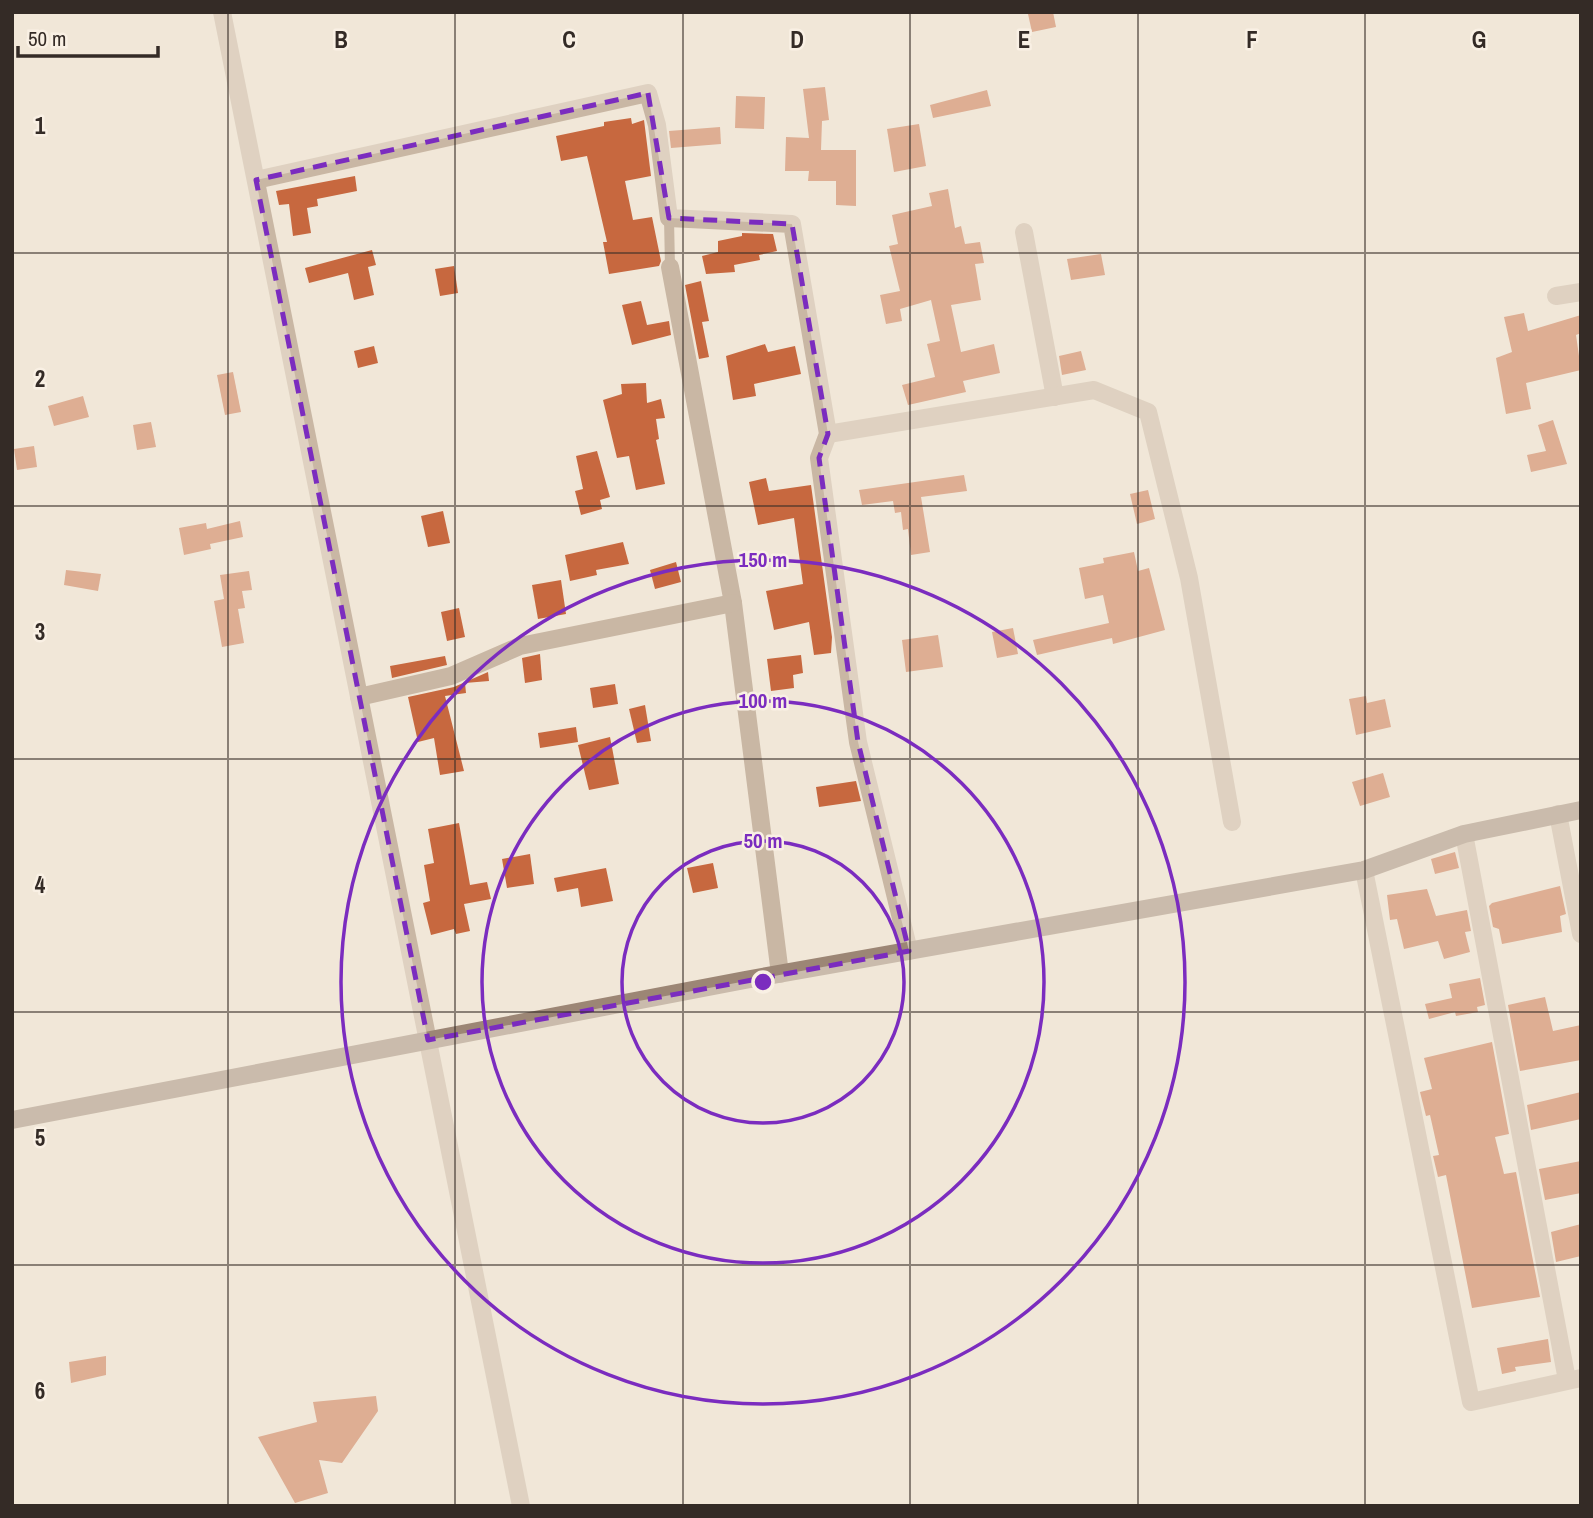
<svg xmlns="http://www.w3.org/2000/svg" width="1593" height="1518" viewBox="0 0 1593 1518" font-family="'Archivo Narrow',sans-serif">
<style>
.building{fill:#c7683f}
.lines{fill:none;stroke-linecap:round;stroke-linejoin:round}
.lane{stroke:#c9b7a4;stroke-width:10}
.street{stroke:#c9b7a4;stroke-width:18}
.secondary{stroke:#9c8675;stroke-width:18}
.marked{fill:none;stroke:#7b2cbf;stroke-width:5;stroke-dasharray:14 9;stroke-linejoin:round}
.grid{fill:none;stroke:#342b26;stroke-width:2;stroke-opacity:0.55}
.ring{fill:none;stroke:#7b2cbf;stroke-width:3.5}
.grid-label{font-size:23px;text-anchor:middle;font-weight:bold;fill:#342b26;stroke:#f9f0e4;stroke-width:5;stroke-linejoin:round;paint-order:stroke}
.centre{fill:#7b2cbf;stroke:#f9f0e4;stroke-width:3.5}
.ring-label{font-size:21px;text-anchor:middle;font-weight:bold;fill:#7b2cbf;stroke:#f9f0e4;stroke-width:5;stroke-linejoin:round;paint-order:stroke}
</style>
<rect width="100%" height="100%" fill="#f1e7d8"/>
<g class="building">
<polygon points="1053,12 1056,27 1032,32 1028,14"/>
<polygon points="825,87 829,120 822,121 821,150 856,150 856,206 836,205 836,181 808,181 809,171 785,171 786,137 809,138 803,89"/>
<polygon points="987,90 991,106 933,118 930,105"/>
<polygon points="736,96 765,97 764,129 735,128"/>
<polygon points="631,118 632,124 644,120 651,176 625,181 633,220 652,217 661,261 659,266 609,274 603,242 607,242 587,156 561,161 556,136 604,126 604,122"/>
<polygon points="919,124 926,166 894,172 887,129"/>
<polygon points="720,127 721,144 671,148 669,131"/>
<polygon points="355,176 357,191 317,199 318,206 307,208 311,233 293,236 289,204 279,205 276,191"/>
<polygon points="948,189 955,228 961,226 965,244 980,242 984,263 975,264 981,300 951,305 961,352 994,344 1000,373 963,381 966,392 908,405 902,385 935,377 927,344 940,341 931,300 900,309 902,321 886,324 880,295 900,291 889,246 898,244 892,215 932,206 929,193"/>
<polygon points="742,233 773,234 777,251 759,255 760,260 734,265 735,272 706,274 702,256 718,252 718,241 742,236"/>
<polygon points="372,250 376,265 368,267 374,295 354,300 348,273 309,283 305,268"/>
<polygon points="1101,254 1105,275 1071,280 1067,259"/>
<polygon points="454,266 458,293 440,296 435,269"/>
<polygon points="701,281 709,321 702,322 709,357 699,359 685,285"/>
<polygon points="641,301 647,325 669,321 671,335 632,345 622,305"/>
<polygon points="1524,313 1528,331 1581,315 1581,333 1576,335 1581,370 1526,383 1531,409 1506,414 1496,358 1512,352 1504,317"/>
<polygon points="765,344 768,352 795,346 801,374 754,384 756,396 733,400 726,356"/>
<polygon points="374,346 378,363 358,368 354,351"/>
<polygon points="1081,351 1086,370 1062,375 1059,356"/>
<polygon points="233,372 241,412 225,415 217,375"/>
<polygon points="646,383 647,403 661,399 665,418 656,419 659,439 656,440 665,484 636,490 629,456 617,458 603,400 622,394 621,384"/>
<polygon points="83,396 89,417 54,426 48,406"/>
<polygon points="1553,420 1567,464 1531,472 1527,455 1546,451 1538,425"/>
<polygon points="151,422 156,447 137,450 133,425"/>
<polygon points="34,446 37,467 17,470 14,449"/>
<polygon points="597,451 610,497 600,500 602,509 581,515 575,491 583,489 576,456"/>
<polygon points="964,475 967,491 921,497 930,552 911,555 908,529 903,530 901,512 895,513 893,501 862,505 859,490"/>
<polygon points="766,478 769,491 811,485 832,637 831,653 814,655 809,622 774,630 766,591 803,584 794,518 758,525 749,482"/>
<polygon points="1148,490 1155,519 1137,524 1130,494"/>
<polygon points="443,511 450,543 428,547 421,516"/>
<polygon points="240,521 243,537 210,544 211,549 184,555 179,528 206,523 207,529"/>
<polygon points="623,542 629,564 596,570 597,575 570,581 565,555"/>
<polygon points="1134,552 1138,571 1149,568 1165,630 1113,644 1112,638 1037,655 1033,640 1109,623 1103,595 1085,599 1079,568 1104,563 1103,558"/>
<polygon points="676,562 681,582 655,589 650,570"/>
<polygon points="66,570 101,574 98,591 64,585"/>
<polygon points="249,571 252,590 242,591 245,608 238,609 244,643 222,647 214,601 224,599 220,575"/>
<polygon points="561,580 566,614 538,619 532,585"/>
<polygon points="459,608 465,637 447,641 441,612"/>
<polygon points="1013,628 1018,654 997,658 992,632"/>
<polygon points="938,635 943,667 906,672 902,640"/>
<polygon points="540,654 542,680 525,683 522,658"/>
<polygon points="801,655 803,673 793,675 794,688 771,691 767,659"/>
<polygon points="445,656 447,665 392,678 390,666"/>
<polygon points="488,672 489,681 465,683 466,693 445,696 464,771 440,775 434,738 418,742 408,697 454,687"/>
<polygon points="615,684 618,704 593,708 590,688"/>
<polygon points="1366,696 1367,703 1385,699 1391,727 1356,735 1349,699"/>
<polygon points="645,705 651,741 637,743 629,709"/>
<polygon points="576,727 578,742 540,748 538,733"/>
<polygon points="610,737 619,784 589,790 578,745"/>
<polygon points="1383,773 1390,797 1360,806 1352,782"/>
<polygon points="856,781 861,801 819,807 816,787"/>
<polygon points="459,823 470,885 487,882 491,899 464,904 470,931 456,934 454,929 431,935 423,903 430,901 424,865 434,863 428,829"/>
<polygon points="1455,852 1459,868 1435,874 1431,859"/>
<polygon points="530,854 534,884 507,888 502,859"/>
<polygon points="713,863 718,888 693,893 687,868"/>
<polygon points="606,868 613,901 581,907 578,888 557,892 554,878"/>
<polygon points="1560,886 1566,914 1560,916 1562,932 1502,944 1499,929 1493,927 1489,906 1492,903"/>
<polygon points="1427,889 1436,916 1467,910 1471,931 1465,932 1470,952 1444,959 1438,941 1404,949 1397,919 1390,920 1387,895"/>
<polygon points="1480,978 1485,1005 1477,1007 1478,1012 1456,1016 1455,1012 1429,1019 1425,1004 1452,998 1449,984"/>
<polygon points="1545,997 1553,1031 1581,1025 1581,1060 1520,1071 1508,1005"/>
<polygon points="1492,1042 1509,1134 1495,1137 1504,1174 1516,1172 1540,1297 1472,1308 1446,1175 1438,1177 1433,1156 1439,1155 1430,1115 1426,1116 1420,1092 1432,1089 1424,1058"/>
<polygon points="1581,1092 1581,1119 1531,1130 1527,1105"/>
<polygon points="1581,1161 1581,1193 1545,1200 1539,1169"/>
<polygon points="1581,1224 1581,1256 1556,1262 1551,1232"/>
<polygon points="1548,1339 1551,1362 1515,1367 1516,1371 1502,1374 1497,1348"/>
<polygon points="106,1356 106,1375 71,1383 69,1362"/>
<polygon points="376,1396 378,1411 342,1463 319,1460 328,1493 295,1503 258,1437 317,1422 313,1402"/>
</g>
<g class="lines">
<polyline class="lane" points="669,218 670,267"/>
<g class="street">
<polyline points="222,12 521,1506"/>
<polyline points="256,180 648,93 657,125 669,218 792,224 828,434 819,458 858,742 909,951"/>
<polyline points="1024,232 1055,397"/>
<polyline points="670,267 733,603 780,974"/>
<polyline points="1556,296 1581,292"/>
<polyline points="828,434 1094,390 1148,412 1189,578 1232,822"/>
<polyline points="359,697 451,676 520,646 733,603"/>
<polyline points="1558,814 1581,934"/>
<polyline points="1464,834 1567,1380"/>
<polyline points="1364,870 1471,1402 1581,1378"/>
</g>
<polyline class="secondary" points="12,1120 745,980 1364,870 1464,834 1581,810"/>
</g>
<path d="M0 0H1593V1518H0ZM648 93 669 218 792 224 828 434 819 458 858 742 909 951 428 1040 256 180Z" fill="#f1e7d8" fill-opacity=".55" fill-rule="evenodd"/>
<path class="marked" d="M648 93 669 218 792 224 828 434 819 458 858 742 909 951 428 1040 256 180Z"/>
<path class="grid" d="M228 12V1506M455 12V1506M683 12V1506M910 12V1506M1138 12V1506M1365 12V1506M12 253H1581M12 506H1581M12 759H1581M12 1012H1581M12 1265H1581"/>
<g class="ring">
<circle cx="763" cy="982" r="141"/>
<circle cx="763" cy="982" r="281"/>
<circle cx="763" cy="982" r="422"/>
</g>
<g class="grid-label">
<text x="341" y="48">B</text>
<text x="569" y="48">C</text>
<text x="797" y="48">D</text>
<text x="1024" y="48">E</text>
<text x="1252" y="48">F</text>
<text x="1479" y="48">G</text>
<text x="40" y="134">1</text>
<text x="40" y="387">2</text>
<text x="40" y="640">3</text>
<text x="40" y="893">4</text>
<text x="40" y="1146">5</text>
<text x="40" y="1399">6</text>
</g>
<circle cx="763" cy="982" r="10" class="centre"/>
<g class="ring-label">
<text x="763" y="567">150 m</text>
<text x="763" y="708">100 m</text>
<text x="763" y="848">50 m</text>
</g>
<rect width="1593" height="1518" fill="none" stroke="#342b26" stroke-width="28"/>
<path d="M18 46v10h140v-10" fill="none" stroke="#342b26" stroke-width="3.5"/>
<text x="28" y="46" font-size="21" fill="#342b26" stroke="#f9f0e4" stroke-width="5" paint-order="stroke">50 m</text>
</svg>
